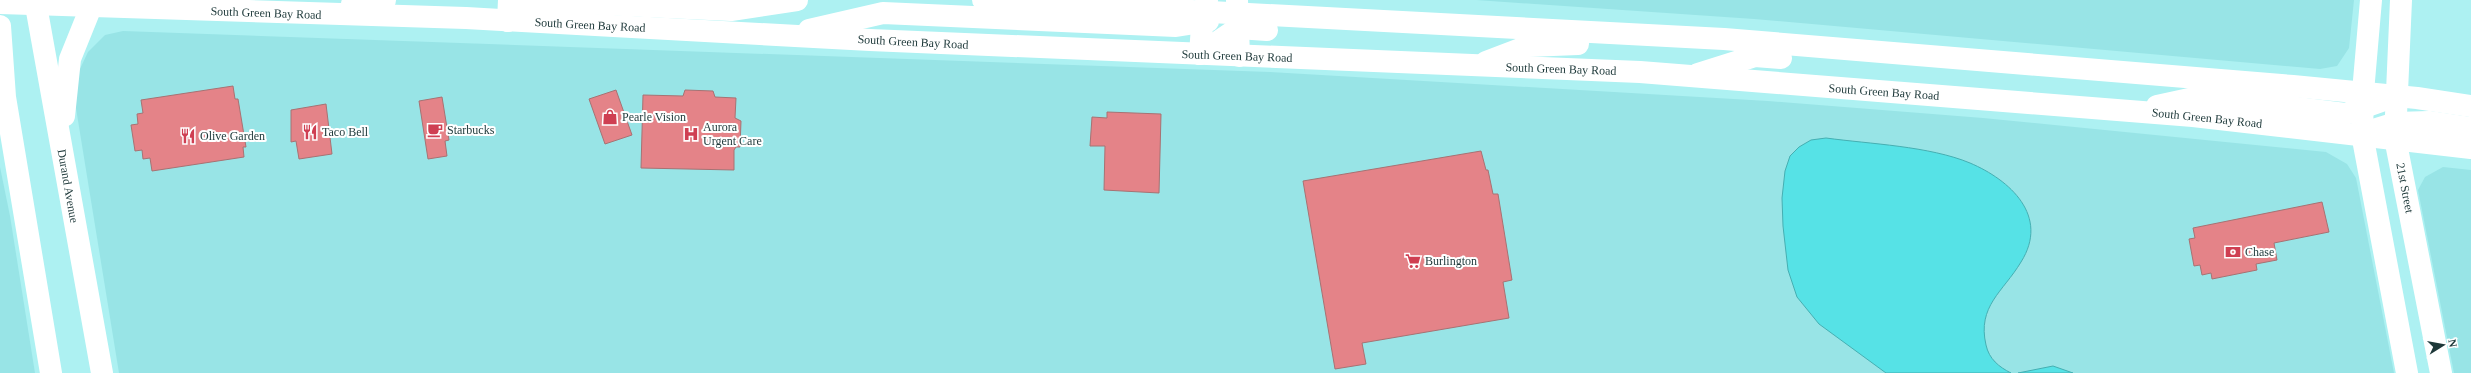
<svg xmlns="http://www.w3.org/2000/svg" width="2471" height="373" viewBox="0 0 2471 373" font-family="Georgia,serif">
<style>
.built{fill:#98e4e6}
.water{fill:#56e2e6;stroke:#45afb2}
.building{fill:#e48388;stroke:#a77273}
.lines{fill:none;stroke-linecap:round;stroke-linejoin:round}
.minor{stroke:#fff;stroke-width:22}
.major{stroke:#fff;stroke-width:22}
.labels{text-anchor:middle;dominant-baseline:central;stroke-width:4;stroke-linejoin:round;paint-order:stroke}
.street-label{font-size:12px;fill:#1d3839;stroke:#fff}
.poi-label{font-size:12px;fill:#1d3839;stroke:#fff;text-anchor:start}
</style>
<rect width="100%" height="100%" fill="#adf1f2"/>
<g class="built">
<polygon points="1476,0 2354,0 2349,48 2337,66 2320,69 1754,19"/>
<polygon points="123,31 1270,72 1768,101 1983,118 2326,152 2347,164 2356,178 2394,373 119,373 74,96 78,73 88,52 105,35"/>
<polygon points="0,167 10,216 35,373 0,373"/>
<polygon points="2443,167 2471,170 2471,373 2454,373 2418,190 2425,177"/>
</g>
<g class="water">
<path d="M1826 138C1870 144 1929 146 1970 163 2010 180 2050 216 2021 262 2003 292 1977 306 1986 345 1989 359 1999 367 2011 373H1886L1819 324 1797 297 1788 270 1783 226 1782 198 1785 171 1790 156 1799 147 1811 140Z"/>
<polygon points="2053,366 2073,373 2018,373"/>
</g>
<g class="building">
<polygon points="233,86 235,99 238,99 246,147 243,147 244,157 152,171 150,158 143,159 142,150 135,151 131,125 138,124 137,114 143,113 141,100"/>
<polygon points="616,90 632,135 605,144 589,99"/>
<polygon points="685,90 713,91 715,97 736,98 735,118 741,121 740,147 736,147 734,150 734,170 641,168 643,95 683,96"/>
<polygon points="442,97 449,140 445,141 447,156 428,159 419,101"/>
<polygon points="326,104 332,154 299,159 296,141 291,142 291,110"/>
<polygon points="1107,112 1161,114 1159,193 1104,190 1105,146 1090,146 1092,117 1107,118"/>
<polygon points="1481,151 1486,170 1488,170 1493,194 1498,194 1506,243 1512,280 1503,282 1509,318 1362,343 1366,364 1335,369 1303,181"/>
<polygon points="2322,202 2329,232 2274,243 2277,260 2256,264 2257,270 2212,279 2211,273 2202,275 2200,265 2194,266 2189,239 2195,238 2193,228"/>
</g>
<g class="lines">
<g class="minor">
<polyline points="1237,0 1239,56"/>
<polyline points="2371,0 2363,92 2362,134 2407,373"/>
<polyline points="2401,0 2395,138 2441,373"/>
<polyline points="508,21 509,0"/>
<polyline points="1200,54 1203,12 1207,0"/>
</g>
<g class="major">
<polyline points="35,0 102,373"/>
<polyline points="983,0 1724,39 2293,86 2417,98 2471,106"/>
<polyline points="0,3 466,18 870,40 1640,72 2193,116 2471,148"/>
<polyline points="352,4 385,0"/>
<polyline points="508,21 537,1 731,10 797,0"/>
<polyline points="0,26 5,97 51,373"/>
<polyline points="809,30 883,13 1176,26 1208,21"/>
<polyline points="1200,54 1238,28 1267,30"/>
<polyline points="1486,62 1528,46 1578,44"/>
<polyline points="1698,74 1755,56 1781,58"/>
<polyline points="2157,106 2203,96 2345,114 2393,97"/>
<polyline points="64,116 70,59 91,7"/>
<polyline points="2370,131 2396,123 2429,122 2471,128"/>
</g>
</g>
<defs>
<symbol id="shop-bare" viewBox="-9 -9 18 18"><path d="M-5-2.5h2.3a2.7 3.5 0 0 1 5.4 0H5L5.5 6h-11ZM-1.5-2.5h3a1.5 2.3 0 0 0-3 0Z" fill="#cf3f52" stroke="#fff" stroke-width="2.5" paint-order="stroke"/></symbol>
<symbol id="cafe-bare" viewBox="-9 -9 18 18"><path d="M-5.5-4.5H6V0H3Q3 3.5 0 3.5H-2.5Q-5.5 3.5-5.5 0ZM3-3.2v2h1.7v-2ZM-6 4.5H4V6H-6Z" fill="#cf3f52" stroke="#fff" stroke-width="2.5" paint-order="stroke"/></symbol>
<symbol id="restaurant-bare" viewBox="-9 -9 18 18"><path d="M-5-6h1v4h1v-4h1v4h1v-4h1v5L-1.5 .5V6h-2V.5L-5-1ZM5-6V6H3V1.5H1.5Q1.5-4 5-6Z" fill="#cf3f52" stroke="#fff" stroke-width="2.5" paint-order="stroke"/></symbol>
<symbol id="hospital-bare" viewBox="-9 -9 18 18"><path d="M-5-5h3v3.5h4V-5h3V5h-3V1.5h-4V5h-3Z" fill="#cf3f52" stroke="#fff" stroke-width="2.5" paint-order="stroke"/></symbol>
<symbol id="bank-bare" viewBox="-9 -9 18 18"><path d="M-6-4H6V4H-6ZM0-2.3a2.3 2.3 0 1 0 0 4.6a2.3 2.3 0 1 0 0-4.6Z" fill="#cf3f52" stroke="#fff" stroke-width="2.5" paint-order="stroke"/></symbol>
<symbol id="supermarket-bare" viewBox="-9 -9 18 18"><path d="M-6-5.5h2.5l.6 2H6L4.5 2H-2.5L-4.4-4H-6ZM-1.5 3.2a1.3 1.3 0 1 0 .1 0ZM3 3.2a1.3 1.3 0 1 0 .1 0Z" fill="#cf3f52" stroke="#fff" stroke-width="2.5" paint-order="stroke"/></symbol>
</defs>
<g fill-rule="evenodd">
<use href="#shop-bare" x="599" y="106" width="22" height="22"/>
<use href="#cafe-bare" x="424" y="119" width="22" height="22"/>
<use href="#restaurant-bare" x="299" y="121" width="22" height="22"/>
<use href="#hospital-bare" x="680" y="123" width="22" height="22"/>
<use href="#restaurant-bare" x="177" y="125" width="22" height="22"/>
<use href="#bank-bare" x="2222" y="241" width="22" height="22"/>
<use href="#supermarket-bare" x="1402" y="250" width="22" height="22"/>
</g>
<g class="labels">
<g class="street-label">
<text transform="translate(266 13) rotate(2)">South Green Bay Road</text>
<text transform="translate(590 25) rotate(3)">South Green Bay Road</text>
<text transform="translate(913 42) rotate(3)">South Green Bay Road</text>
<text transform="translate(1237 56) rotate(2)">South Green Bay Road</text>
<text transform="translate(1561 69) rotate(2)">South Green Bay Road</text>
<text transform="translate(1884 92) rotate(4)">South Green Bay Road</text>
<text transform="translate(2207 118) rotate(6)">South Green Bay Road</text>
<text transform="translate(68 186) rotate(80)">Durand Avenue</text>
<text transform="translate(2405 188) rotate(79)">21st Street</text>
</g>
<g class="poi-label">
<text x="622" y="117">Pearle Vision</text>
<text x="703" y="127">Aurora<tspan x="703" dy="14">Urgent Care</tspan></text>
<text x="447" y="130">Starbucks</text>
<text x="322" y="132">Taco Bell</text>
<text x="200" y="136">Olive Garden</text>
<text x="2245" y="252">Chase</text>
<text x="1425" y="261">Burlington</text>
</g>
</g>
<g transform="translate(2443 345) rotate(79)" stroke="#ffffff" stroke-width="3" paint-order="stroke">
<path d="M0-3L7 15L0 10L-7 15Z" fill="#1d3839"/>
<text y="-6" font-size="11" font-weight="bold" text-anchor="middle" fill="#1d3839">N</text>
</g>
</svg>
